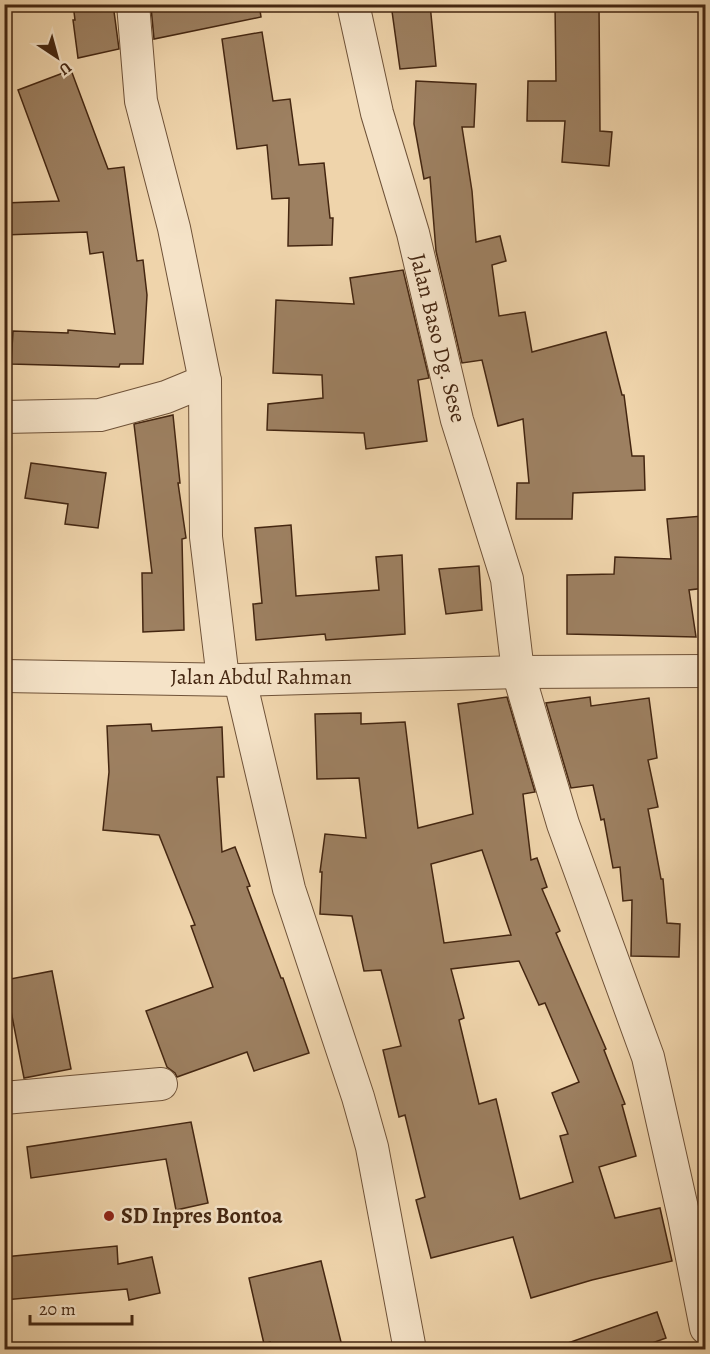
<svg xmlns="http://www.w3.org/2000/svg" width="710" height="1354" viewBox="0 0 710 1354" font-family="Alegreya,serif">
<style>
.building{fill:#9d8061;stroke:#442611;stroke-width:1.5;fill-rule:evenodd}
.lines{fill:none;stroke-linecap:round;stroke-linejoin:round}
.minor-casing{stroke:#6f5238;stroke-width:34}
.minor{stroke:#f5e3c8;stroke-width:32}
.poi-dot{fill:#8f2418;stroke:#f5e3c8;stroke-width:2}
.labels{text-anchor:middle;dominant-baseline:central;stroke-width:5;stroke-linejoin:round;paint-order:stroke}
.street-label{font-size:22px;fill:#442611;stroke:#f5e3c8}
.poi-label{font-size:22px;font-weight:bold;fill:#442611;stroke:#f5e3c8;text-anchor:start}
</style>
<rect width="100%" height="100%" fill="#efd4ab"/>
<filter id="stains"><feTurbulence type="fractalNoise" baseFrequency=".00333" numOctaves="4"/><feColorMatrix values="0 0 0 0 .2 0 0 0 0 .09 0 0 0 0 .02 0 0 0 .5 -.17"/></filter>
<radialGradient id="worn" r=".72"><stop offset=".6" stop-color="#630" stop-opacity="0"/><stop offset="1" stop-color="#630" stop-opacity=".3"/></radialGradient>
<g class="building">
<polygon points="73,4 113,4 119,49 78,58 73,20 75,20"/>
<polygon points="165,4 259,4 261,17 154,39 151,7"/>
<polygon points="391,4 430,4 436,66 400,69"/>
<polygon points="555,4 599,4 600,131 612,132 609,166 562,162 565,121 527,121 528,81 556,81"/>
<polygon points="262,32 273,101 290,99 299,165 324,163 330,218 333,218 332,245 288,246 289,198 272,199 267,145 237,149 222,39"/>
<polygon points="71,70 108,169 124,167 137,261 143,260 147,295 143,364 120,364 119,367 11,364 13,331 68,333 68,330 115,334 103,252 90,254 87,232 4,235 4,203 59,201 18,90"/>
<polygon points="416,81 476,84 474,127 462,127 472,191 476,242 500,236 506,261 492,265 499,316 525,312 532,352 606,332 622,395 624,395 632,456 644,456 645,490 573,493 572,519 516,519 517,483 529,483 523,419 498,426 482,360 462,363 436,251 430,177 424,179 414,124"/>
<polygon points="403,270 429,378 418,380 427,441 366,449 364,433 267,430 268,404 323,398 322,375 273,373 276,300 354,304 350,278"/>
<polygon points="173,415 180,483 178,483 186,538 182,539 184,630 143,632 142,573 152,573 134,424"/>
<polygon points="31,463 106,473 98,528 65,524 68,504 25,498"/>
<polygon points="703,516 705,545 705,588 689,590 696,637 567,634 567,575 614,574 615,557 671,559 667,519"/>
<polygon points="291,525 296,596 379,590 376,557 402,555 405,634 326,640 325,634 256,640 253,604 262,603 255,528"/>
<polygon points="479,566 482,610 446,614 439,569"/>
<path d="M507 697 535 792 523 794 531 860 537 858 547 887 542 889 560 931 556 933 606 1049 604 1050 625 1104 622 1105 636 1156 599 1167 615 1218 660 1208 672 1261 592 1280 531 1298 513 1237 431 1258 416 1200 425 1197 405 1115 399 1117 383 1050 401 1046 381 970 364 971 352 916 320 914 322 872H320L325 834 366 838 359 778 317 779 315 714 361 713V724L405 722 418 828 473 814 458 704ZM482 850 511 935 444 943 431 864ZM519 961 539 1005 545 1003 579 1082 552 1093 568 1134 560 1136 573 1182 520 1199 496 1099 479 1104 459 1020 464 1018 451 969Z"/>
<polygon points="590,697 591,706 649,698 657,758 648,760 658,807 648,809 661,879 663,879 667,923 680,924 679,957 631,956 632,900 623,901 620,867 613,868 604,819 601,820 593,785 571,788 546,703"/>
<polygon points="151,724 152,731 222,727 224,777 217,777 222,852 235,847 250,886 247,887 281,978 283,978 309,1053 254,1071 247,1052 177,1077 175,1073 167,1067 146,1011 213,987 191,926 195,925 159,835 103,830 109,772 107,726"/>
<polygon points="52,971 71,1069 24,1078 5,980"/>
<polygon points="191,1122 208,1203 176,1210 166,1159 31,1178 27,1147"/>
<polygon points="117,1246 118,1264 152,1257 160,1293 129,1300 127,1289 4,1300 4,1257"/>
<polygon points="321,1261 343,1350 271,1350 270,1342 264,1344 249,1278"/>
<polygon points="657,1312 666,1338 633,1350 562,1350 562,1345"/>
</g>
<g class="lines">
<defs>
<g id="minor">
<polyline points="133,4 141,101 174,228 205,381 206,537 223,679"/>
<polyline points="353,4 377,113 413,233 457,420 507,579 518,672 563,824 648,1057 684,1217 706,1328"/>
<polyline points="4,417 100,415 166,397 205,381"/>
<polyline points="4,676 240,680 518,672 706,671"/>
<polyline points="240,680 289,889 358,1097 372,1147 410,1350"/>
<polyline points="4,1098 161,1084"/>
</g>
</defs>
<use href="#minor" class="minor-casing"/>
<use href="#minor" class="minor"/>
</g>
<circle class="poi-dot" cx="109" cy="1216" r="6"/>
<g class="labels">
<g class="street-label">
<text transform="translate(438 338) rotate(76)">Jalan Baso Dg. Sese</text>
<text x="261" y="677">Jalan Abdul Rahman</text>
</g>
<g class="poi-label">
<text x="121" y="1216">SD Inpres Bontoa</text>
</g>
</g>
<rect width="710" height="1354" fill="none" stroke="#efd4ab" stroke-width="24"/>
<rect x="6" y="6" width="698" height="1342" fill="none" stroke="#442611" stroke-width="3"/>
<rect x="12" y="12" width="686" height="1330" fill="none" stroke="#442611" stroke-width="1.5"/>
<g transform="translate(57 57) rotate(144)" stroke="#f5e3c8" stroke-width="4.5" paint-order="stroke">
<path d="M0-4.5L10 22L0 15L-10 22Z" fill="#442611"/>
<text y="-9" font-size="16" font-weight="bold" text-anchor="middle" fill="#442611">U</text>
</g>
<path d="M30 1315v9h102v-9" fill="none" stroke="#442611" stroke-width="3"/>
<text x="39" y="1315" font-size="18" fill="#442611" stroke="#f5e3c8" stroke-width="4.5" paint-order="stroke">20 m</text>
<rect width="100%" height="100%" filter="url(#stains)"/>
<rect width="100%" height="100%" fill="url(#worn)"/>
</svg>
